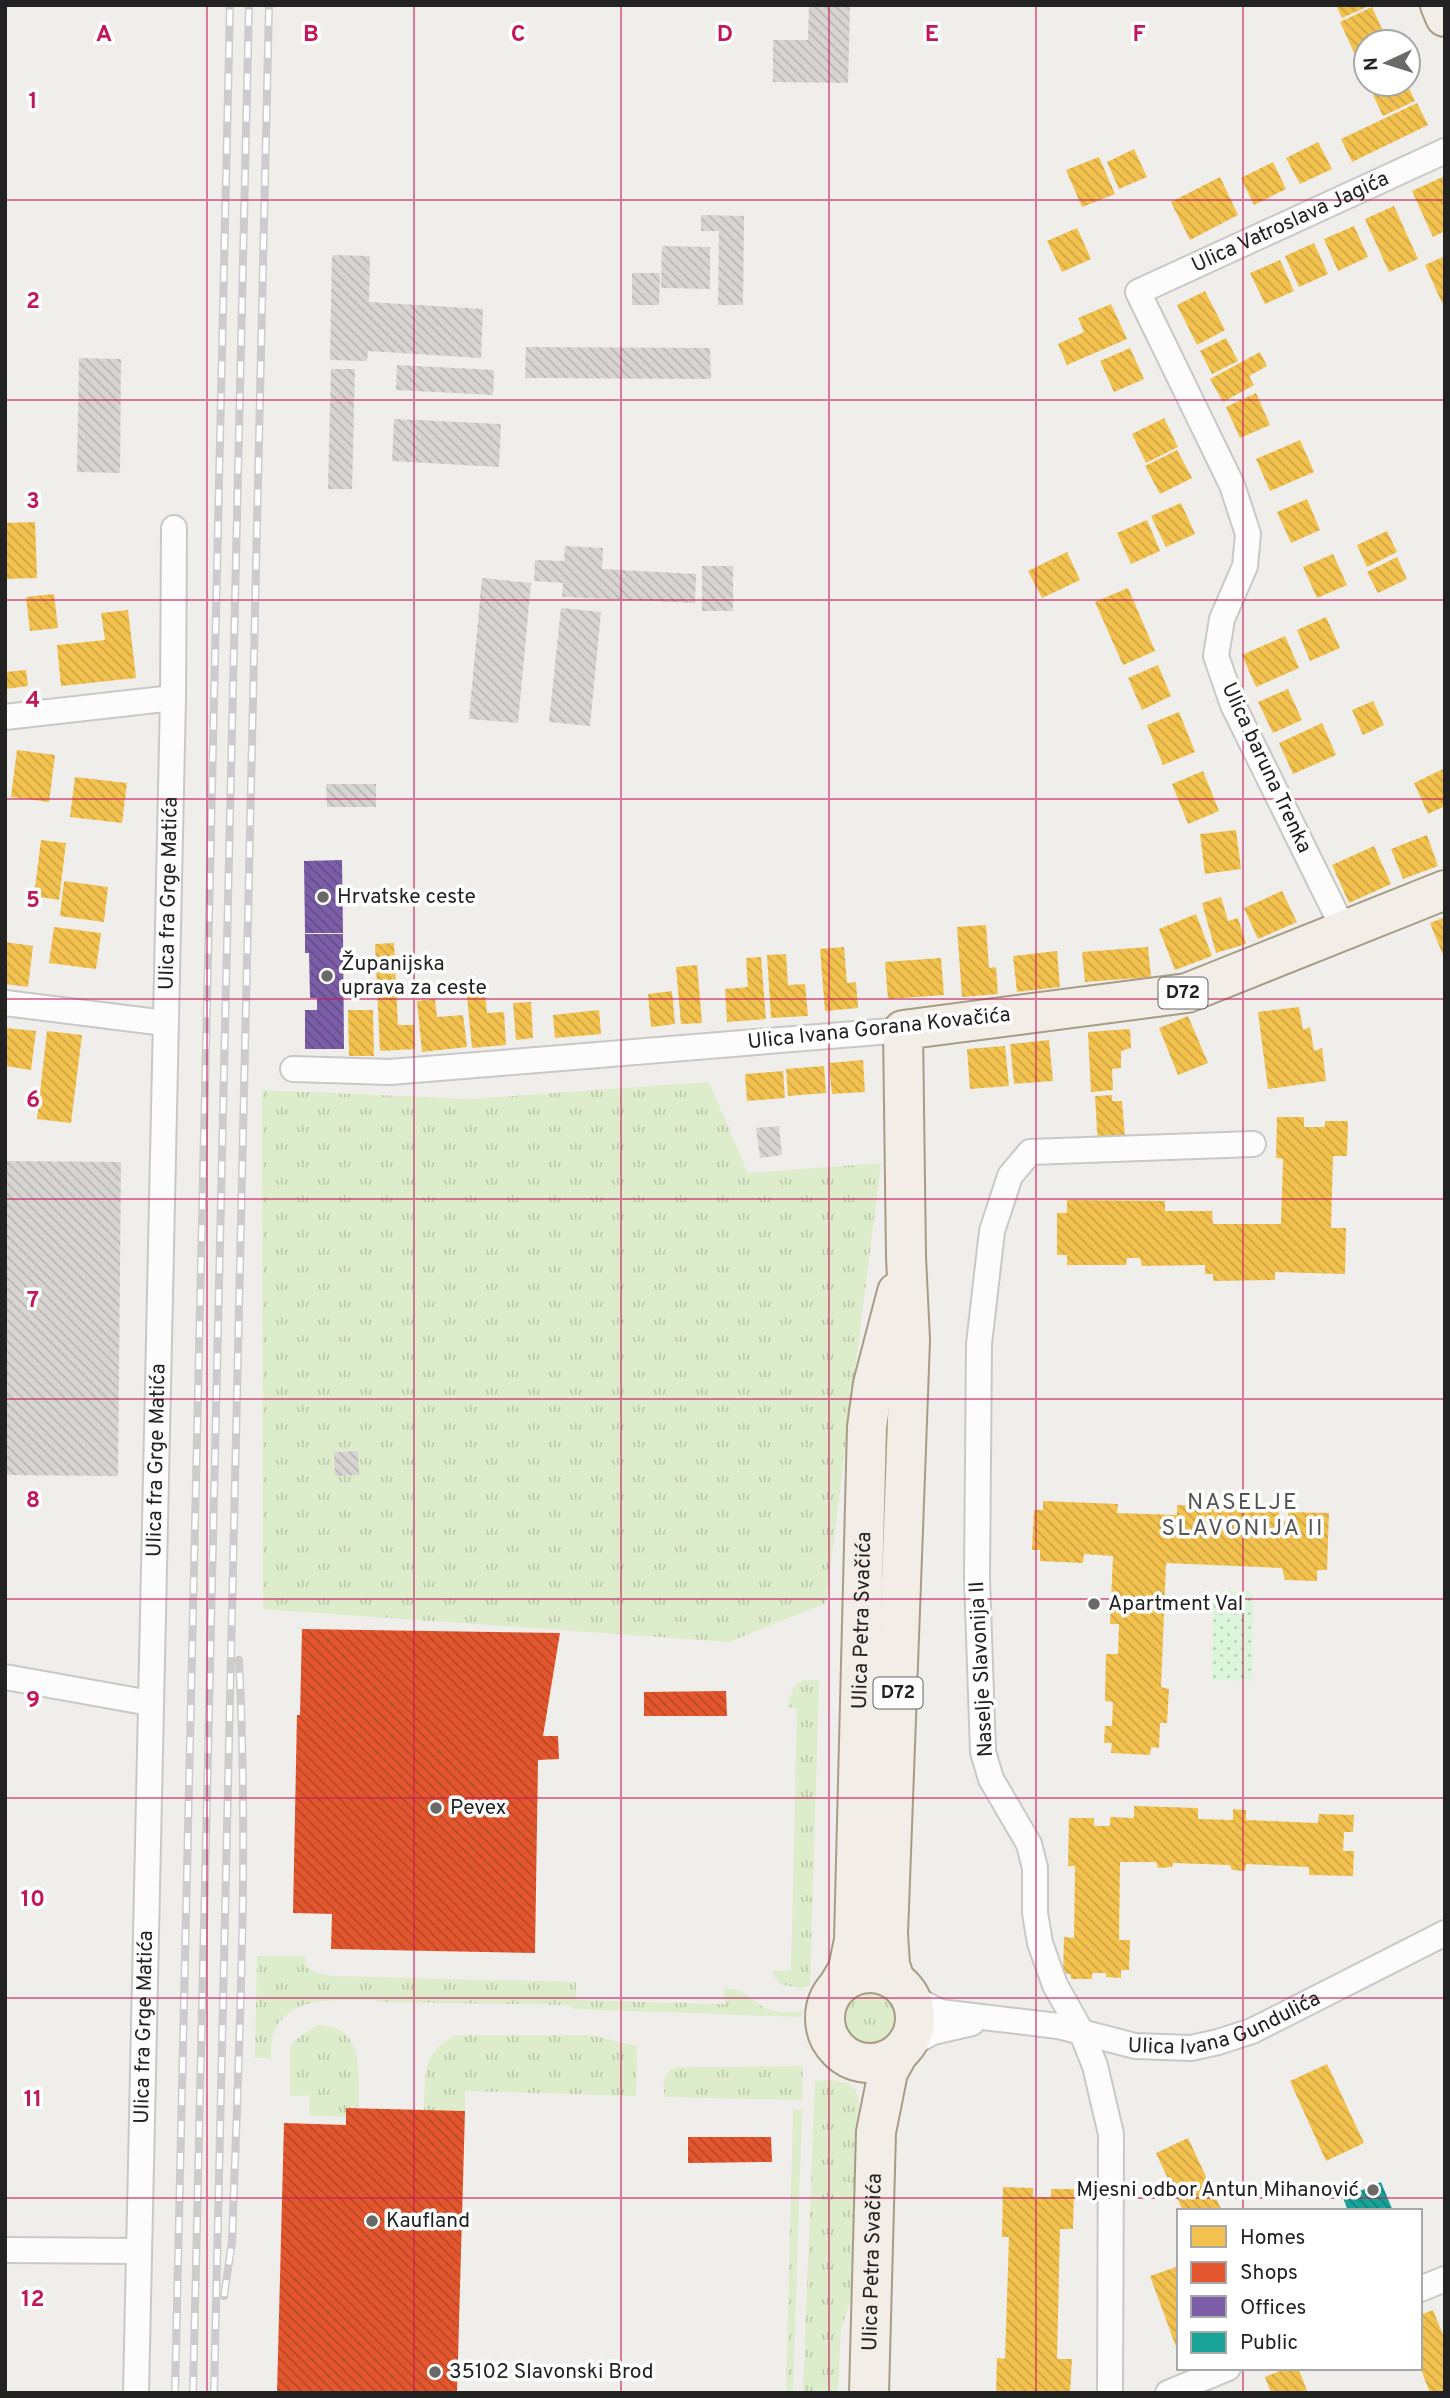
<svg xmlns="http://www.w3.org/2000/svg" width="1450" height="2398" viewBox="0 0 1450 2398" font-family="Overpass,sans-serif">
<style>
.grass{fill:url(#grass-tufts)}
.park{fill:url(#park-dots)}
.homes{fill:url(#homes-back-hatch)}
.shops{fill:url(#shops-back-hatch)}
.offices{fill:url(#offices-back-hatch)}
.public{fill:url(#public-back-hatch)}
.building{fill:url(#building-back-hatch)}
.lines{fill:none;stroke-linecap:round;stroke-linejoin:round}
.minor-casing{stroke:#c9c8c7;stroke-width:28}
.primary-casing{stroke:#a79c86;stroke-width:42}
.minor{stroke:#fdfcfc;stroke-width:24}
.primary{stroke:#f3ede7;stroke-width:38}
.rail-casing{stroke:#ccc;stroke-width:8}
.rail{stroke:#fff;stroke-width:5;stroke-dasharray:16;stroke-linecap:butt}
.grid{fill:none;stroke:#c2185b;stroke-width:2;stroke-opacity:0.55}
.poi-dot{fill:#6a6968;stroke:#fff;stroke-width:2.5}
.labels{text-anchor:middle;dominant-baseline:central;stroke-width:7;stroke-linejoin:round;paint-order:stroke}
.shield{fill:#fff;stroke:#646464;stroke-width:2}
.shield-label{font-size:19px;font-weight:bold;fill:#222}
.street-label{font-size:21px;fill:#222;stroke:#fff}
.poi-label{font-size:21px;fill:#222;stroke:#fff;text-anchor:start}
.neighbourhood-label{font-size:23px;letter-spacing:2px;fill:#555;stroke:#fff}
.grid-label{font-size:23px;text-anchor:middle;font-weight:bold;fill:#c2185b;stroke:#fff;stroke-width:7;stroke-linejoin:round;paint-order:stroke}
</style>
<defs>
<pattern id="grass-tufts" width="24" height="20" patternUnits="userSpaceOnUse" patternTransform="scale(1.75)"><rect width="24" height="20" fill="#ddeccb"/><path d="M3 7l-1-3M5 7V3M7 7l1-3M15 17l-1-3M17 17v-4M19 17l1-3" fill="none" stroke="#bdcaae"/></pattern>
<pattern id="park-dots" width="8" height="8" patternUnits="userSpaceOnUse" patternTransform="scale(1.75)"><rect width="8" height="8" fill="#daf5da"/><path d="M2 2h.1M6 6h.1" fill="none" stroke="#bbd2bb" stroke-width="1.8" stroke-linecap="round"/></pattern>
<pattern id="homes-back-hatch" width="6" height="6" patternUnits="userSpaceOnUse" patternTransform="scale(1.75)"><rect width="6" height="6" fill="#f2c14e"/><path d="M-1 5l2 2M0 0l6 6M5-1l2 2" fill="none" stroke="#cfa644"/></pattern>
<pattern id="shops-back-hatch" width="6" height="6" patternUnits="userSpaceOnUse" patternTransform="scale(1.75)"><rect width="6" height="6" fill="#e4572e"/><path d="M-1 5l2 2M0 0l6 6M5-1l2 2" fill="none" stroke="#b84827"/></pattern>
<pattern id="offices-back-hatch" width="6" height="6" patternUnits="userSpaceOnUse" patternTransform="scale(1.75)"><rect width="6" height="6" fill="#7b5ea7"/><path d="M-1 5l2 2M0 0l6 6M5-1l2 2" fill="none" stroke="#644d88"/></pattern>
<pattern id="public-back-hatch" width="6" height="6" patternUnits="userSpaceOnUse" patternTransform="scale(1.75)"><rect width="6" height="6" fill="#17a398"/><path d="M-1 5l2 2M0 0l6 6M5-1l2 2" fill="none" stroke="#14847c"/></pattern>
<pattern id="building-back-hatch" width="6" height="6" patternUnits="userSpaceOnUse" patternTransform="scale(1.75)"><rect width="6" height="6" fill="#d7d4d2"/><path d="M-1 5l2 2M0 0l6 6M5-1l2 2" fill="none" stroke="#b8b6b4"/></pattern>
</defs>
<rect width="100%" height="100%" fill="#f0eeeb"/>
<g class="grass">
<polygon points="709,1082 748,1173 881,1163 826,1603 729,1642 263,1609 262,1090 471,1099"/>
<path d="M804 1680H819L810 1986 800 1988 779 1984 772 1971 791 1970 797 1708 788 1707C790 1695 792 1685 804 1680Z"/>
<path d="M257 1956H305L306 1966 313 1972 332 1976 576 1982V2000L725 2004 724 1988C746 1990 747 1996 763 2007 774 2013 790 2012 802 2012V2017L574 2009 570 2005 381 2002 375 2000C342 2001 291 1993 274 2031 271 2039 271 2049 271 2058H255Z"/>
<circle cx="868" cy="2020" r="28"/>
<path d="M317 2025C366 2026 358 2072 359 2108H346V2117L309 2116 310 2095 290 2096V2049L294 2041Z"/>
<path d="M456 2035H591L637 2046 636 2096 465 2091V2111L424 2110C425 2073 421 2054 456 2035Z"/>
<path d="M803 2066 802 2100 665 2097C662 2084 663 2071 677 2067Z"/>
<polygon points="832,2080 848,2083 856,2090 861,2115 854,2293 841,2328 838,2393 803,2393 815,2081"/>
<polygon points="793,2110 802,2110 793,2393 786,2393"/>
</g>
<polygon class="park" points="1214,1591 1253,1592 1252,1681 1212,1680"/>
<g class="homes">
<polygon points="1336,5 1371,5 1342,18"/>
<polygon points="1372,7 1388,42 1366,42 1366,54 1357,59 1340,22"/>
<polygon points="1395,84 1407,84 1415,101 1383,116 1373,95"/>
<polygon points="1417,103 1428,125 1352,162 1341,139"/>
<polygon points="1318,142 1332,169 1300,184 1286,158"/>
<polygon points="1134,149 1147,177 1119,189 1107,162"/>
<polygon points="1099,157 1115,194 1082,207 1066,170"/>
<polygon points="1273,162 1286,189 1254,205 1241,178"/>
<polygon points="1445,176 1445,231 1433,237 1412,191"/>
<polygon points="1220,177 1238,215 1190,240 1171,202"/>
<polygon points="1394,206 1418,259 1389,272 1365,219"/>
<polygon points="1354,226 1368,257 1338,271 1324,239"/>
<polygon points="1077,228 1091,259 1062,272 1047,241"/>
<polygon points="1314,243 1328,274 1299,287 1285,256"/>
<polygon points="1445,256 1445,302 1442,303 1425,265"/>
<polygon points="1280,260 1294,291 1265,304 1250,273"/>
<polygon points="1205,291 1225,330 1197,345 1177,305"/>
<polygon points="1111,304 1127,339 1067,365 1058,344 1084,332 1078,318"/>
<polygon points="1226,338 1238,361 1212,374 1200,351"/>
<polygon points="1130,348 1144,379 1114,392 1100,361"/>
<polygon points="1260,352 1267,366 1249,376 1254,385 1223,402 1210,379"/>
<polygon points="1256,393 1270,425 1240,438 1226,407"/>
<polygon points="1164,418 1178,447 1146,463 1132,434"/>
<polygon points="1300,440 1314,472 1270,491 1256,459"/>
<polygon points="1177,450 1192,478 1160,494 1145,466"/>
<polygon points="1307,499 1320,530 1291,543 1277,512"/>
<polygon points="1181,503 1195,534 1166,547 1151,516"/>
<polygon points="1147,520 1160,551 1131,564 1117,533"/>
<polygon points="35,522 37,578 5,579 5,523"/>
<polygon points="1387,531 1397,552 1367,567 1357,545"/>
<polygon points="1067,552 1080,580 1042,598 1028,571"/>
<polygon points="1333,554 1347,585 1317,598 1303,567"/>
<polygon points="1397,557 1407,579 1378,593 1367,572"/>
<polygon points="1128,588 1155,651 1123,665 1095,602"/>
<polygon points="54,594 58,628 30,631 26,597"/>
<polygon points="128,610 136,678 61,686 57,645 105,640 101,613"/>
<polygon points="1326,617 1340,648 1310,661 1297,630"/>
<polygon points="1285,636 1299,668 1256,687 1242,655"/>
<polygon points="1158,665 1171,696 1142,710 1128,678"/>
<polygon points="26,670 28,686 5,689 5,672"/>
<polygon points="1288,689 1302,720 1273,733 1258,702"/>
<polygon points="1373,701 1384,725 1363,735 1352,710"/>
<polygon points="1179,712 1195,752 1163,765 1147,725"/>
<polygon points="1322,723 1336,755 1293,774 1279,743"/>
<polygon points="17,750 55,755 49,802 11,797"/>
<polygon points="1443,769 1445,806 1428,814 1414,783"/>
<polygon points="1203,771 1219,811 1188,824 1172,784"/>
<polygon points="75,777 127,783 122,823 70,817"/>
<polygon points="1236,830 1241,869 1205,874 1200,834"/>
<polygon points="1427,835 1438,866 1403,879 1391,849"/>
<polygon points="41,840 66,843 59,900 34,896"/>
<polygon points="1374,846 1391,884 1349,903 1332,865"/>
<polygon points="64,881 108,887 104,922 60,916"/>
<polygon points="1282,891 1297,922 1258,939 1244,908"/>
<polygon points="1221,897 1228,921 1238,918 1246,944 1216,953 1202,903"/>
<polygon points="1196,914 1212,956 1175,970 1159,929"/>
<polygon points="1445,917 1445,960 1430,923"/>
<polygon points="986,925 989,968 996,967 998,994 962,997 957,927"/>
<polygon points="54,927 101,933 96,969 49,963"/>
<polygon points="5,942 33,946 28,987 5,984"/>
<polygon points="394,943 398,1025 414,1025 415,1049 380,1051 375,944"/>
<polygon points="844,947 847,983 856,982 858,1008 825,1011 820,949"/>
<polygon points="1148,947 1151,977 1085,982 1082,952"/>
<polygon points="1057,951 1060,987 1017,992 1013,956"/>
<polygon points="786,954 788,985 805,984 808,1016 771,1018 767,955"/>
<polygon points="761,957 766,1019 727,1022 725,989 748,987 746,958"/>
<polygon points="941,958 944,995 888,999 885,962"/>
<polygon points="697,965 702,1023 681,1024 676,967"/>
<polygon points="672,991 675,1024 651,1027 648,994"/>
<polygon points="485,995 487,1013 504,1012 506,1045 472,1048 467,996"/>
<polygon points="435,999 437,1017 463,1015 467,1047 422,1052 417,1001"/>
<polygon points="531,1002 533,1038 516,1040 513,1003"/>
<polygon points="1299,1007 1303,1030 1310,1027 1314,1051 1322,1048 1326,1081 1268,1089 1258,1012"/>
<polygon points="348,1010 373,1010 374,1056 349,1056"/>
<polygon points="599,1010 601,1034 555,1038 553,1015"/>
<polygon points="1188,1016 1208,1063 1178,1075 1159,1028"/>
<polygon points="5,1028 36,1031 31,1070 5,1066"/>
<polygon points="1130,1029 1131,1048 1121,1051 1121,1068 1112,1069 1113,1090 1091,1092 1088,1032"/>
<polygon points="47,1031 82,1035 71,1123 37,1119"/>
<polygon points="1049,1040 1053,1081 1014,1084 1010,1044"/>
<polygon points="1005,1046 1009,1086 970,1089 967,1049"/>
<polygon points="863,1060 865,1092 832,1094 829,1063"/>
<polygon points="824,1066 826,1093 788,1096 786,1069"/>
<polygon points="783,1071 785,1098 747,1101 745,1074"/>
<polygon points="1112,1095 1112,1101 1122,1101 1125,1137 1098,1145 1095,1096"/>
<polygon points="1277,1117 1304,1117 1304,1127 1325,1127 1325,1121 1348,1121 1347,1156 1333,1156 1331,1228 1346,1228 1345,1274 1275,1272 1275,1280 1213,1281 1213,1274 1205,1274 1205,1265 1142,1266 1140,1258 1127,1258 1126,1265 1067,1265 1067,1255 1057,1255 1057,1213 1067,1213 1067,1200 1165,1201 1165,1211 1212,1211 1213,1224 1281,1224 1283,1159 1276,1158"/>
<polygon points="1043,1501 1118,1504 1117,1513 1177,1515 1177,1505 1279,1509 1279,1521 1288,1521 1288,1512 1329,1513 1327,1570 1317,1570 1317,1581 1285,1580 1282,1568 1166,1563 1161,1687 1169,1689 1167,1723 1160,1723 1159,1748 1151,1747 1150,1755 1111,1753 1112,1743 1104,1743 1105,1726 1112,1726 1113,1702 1105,1701 1106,1654 1118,1654 1119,1624 1110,1624 1113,1556 1084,1554 1083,1563 1040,1561 1040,1550 1032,1550 1034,1510 1043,1510"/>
<polygon points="1134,1806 1198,1808 1198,1819 1233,1820 1233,1809 1246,1810 1246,1820 1318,1823 1319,1814 1354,1815 1353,1832 1344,1832 1343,1851 1354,1851 1353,1876 1309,1875 1309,1867 1246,1864 1245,1871 1232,1870 1230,1865 1173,1863 1172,1867 1158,1868 1156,1862 1120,1862 1119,1940 1130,1940 1129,1970 1121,1970 1121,1978 1106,1977 1106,1973 1092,1973 1092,1979 1071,1979 1071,1974 1063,1974 1064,1937 1074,1938 1075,1866 1068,1866 1069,1818 1094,1818 1094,1826 1110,1826 1110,1817 1134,1818"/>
<polygon points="1327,2064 1364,2143 1326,2161 1290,2081"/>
<polygon points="1188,2138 1222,2211 1183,2211 1156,2153"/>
<polygon points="1003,2187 1033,2188 1033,2197 1051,2197 1051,2189 1074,2189 1073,2229 1060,2229 1057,2359 1072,2359 1070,2393 996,2393 997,2358 1005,2359 1009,2237 1002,2237"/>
<polygon points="1179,2266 1179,2352 1178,2352 1150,2276"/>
<polygon points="1433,2310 1445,2340 1445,2393 1430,2393 1420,2367 1420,2315"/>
<polygon points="1287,2368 1298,2368 1308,2393 1271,2393 1265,2377"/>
</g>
<g class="shops">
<polygon points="302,1629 560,1633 543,1736 558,1736 559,1759 538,1760 535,1953 331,1949 332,1914 293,1913 297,1715 300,1715"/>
<polygon points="726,1691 727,1716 644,1716 644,1692"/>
<polygon points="346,2108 465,2111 457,2393 277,2393 284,2123 346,2125"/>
<polygon points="688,2137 771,2137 772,2162 688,2163"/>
</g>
<g class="offices">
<polygon points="342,860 343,933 305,933 304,861"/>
<polygon points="305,934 343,934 344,1049 305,1049 305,1010 317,1010 317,998 310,998 309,953 305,953"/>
</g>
<polygon class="public" points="1381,2182 1393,2211 1348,2211 1343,2198"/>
<g class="building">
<polygon points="809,5 850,5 848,83 773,82 773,40 808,40"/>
<polygon points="701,215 744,216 743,305 718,305 719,231 701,231"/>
<polygon points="662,246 710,247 710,289 661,288"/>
<polygon points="332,255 370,256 369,302 483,309 481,358 368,351 367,361 330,360"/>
<polygon points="632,273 660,273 659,305 632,305"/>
<polygon points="526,347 710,348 711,379 525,378"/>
<polygon points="79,358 121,359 120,473 77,472"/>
<polygon points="397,365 494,370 493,395 396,390"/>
<polygon points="331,369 355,369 352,489 328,489"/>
<polygon points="394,419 501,424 499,467 392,461"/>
<polygon points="565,546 603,548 602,569 696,574 695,603 562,597 563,583 534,581 535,560 564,561"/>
<rect x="702" y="566" width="31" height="45"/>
<polygon points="482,578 531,583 518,723 469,719"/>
<polygon points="561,608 601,612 590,726 549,722"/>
<polygon points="326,784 376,784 376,807 327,807"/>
<polygon points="779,1126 782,1155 760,1158 756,1128"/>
<polygon points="5,1161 121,1162 118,1476 5,1475"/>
<polygon points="358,1451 359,1475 335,1476 334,1452"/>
</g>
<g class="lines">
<defs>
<g id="minor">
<polyline points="5,717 173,698"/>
<path id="s1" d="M1344 930 1233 705 1216 656 1222 619 1245 566 1248 534 1232 485 1138 292 1445 151"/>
<polyline points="5,1003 165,1023"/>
<polyline points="293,1069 390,1072 903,1030"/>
<polyline points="5,1677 150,1703"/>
<path id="s2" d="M910 1996 940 2012 1058 2026 1135 2046 1191 2048 1218 2042 1252 2031 1445 1933"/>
<polyline points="907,2046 933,2032 972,2023"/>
<polyline points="5,2250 139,2251"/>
<polyline points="1420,2289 1445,2279"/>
<path id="s3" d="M136 2393 173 698 174 528"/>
<polyline points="1110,2393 1111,2134 1095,2066 1082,2033 1055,1985 1040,1943 1035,1913 1035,1868 1029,1844 991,1779 983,1752 977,1578 979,1344 992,1231 1010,1176 1030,1152 1253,1144"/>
<polyline points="1168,2393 1228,2368"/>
</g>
<g id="primary">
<polyline points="1440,5 1445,17"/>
<circle cx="870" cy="2018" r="45"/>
<polyline points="895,1980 890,1965 888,1934 910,1340 906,1257 903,1030 1187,993 1445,890"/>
<path id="s4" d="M838 1986 848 1969 854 1940 867 1427 873 1384 897 1292"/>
<path id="s5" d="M869 2393 876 2132 888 2072 898 2054"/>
</g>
</defs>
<use href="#minor" class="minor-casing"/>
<use href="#primary" class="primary-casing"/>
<use href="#minor" class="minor"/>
<use href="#primary" class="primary"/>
<defs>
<g id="rail">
<path d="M224 2296 232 2242C239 2048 249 1854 239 1660"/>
<polyline points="175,2393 230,5"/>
<polyline points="193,2393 249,5"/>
<polyline points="214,2393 269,5"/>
</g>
</defs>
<use href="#rail" class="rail-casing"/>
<use href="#rail" class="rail"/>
</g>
<path class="grid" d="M207 5V2393M414 5V2393M621 5V2393M829 5V2393M1036 5V2393M1243 5V2211M5 200H1445M5 400H1445M5 600H1445M5 799H1445M5 999H1445M5 1199H1445M5 1399H1445M5 1599H1445M5 1798H1445M5 1998H1445M5 2198H1445M1243 2368V2393"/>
<g class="poi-dot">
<circle cx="323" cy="897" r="7"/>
<circle cx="327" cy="976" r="7"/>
<circle cx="1094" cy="1604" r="7"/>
<circle cx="436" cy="1808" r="7"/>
<circle cx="1373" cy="2190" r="7"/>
<circle cx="372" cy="2221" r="7"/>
<circle cx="435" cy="2372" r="7"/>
</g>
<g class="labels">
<g class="shield">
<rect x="1158.5" y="977.5" width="49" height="31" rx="5"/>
<rect x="873.5" y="1677.5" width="49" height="31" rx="5"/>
</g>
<g class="shield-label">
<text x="1183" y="993">D72</text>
<text x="898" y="1693">D72</text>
</g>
<g class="street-label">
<text stroke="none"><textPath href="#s1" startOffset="864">Ulica Vatroslava Jagića</textPath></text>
<text transform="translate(1266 768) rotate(65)">Ulica baruna Trenka</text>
<text stroke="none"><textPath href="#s3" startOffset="1500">Ulica fra Grge Matića</textPath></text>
<text transform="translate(879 1029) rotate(-6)">Ulica Ivana Gorana Kovačića</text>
<text stroke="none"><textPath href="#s3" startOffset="933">Ulica fra Grge Matića</textPath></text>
<text stroke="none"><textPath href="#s4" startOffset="369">Ulica Petra Svačića</textPath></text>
<text transform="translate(982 1669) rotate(-93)">Naselje Slavonija II</text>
<text stroke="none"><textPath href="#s2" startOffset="326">Ulica Ivana Gundulića</textPath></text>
<text stroke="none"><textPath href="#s3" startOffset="366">Ulica fra Grge Matića</textPath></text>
<text stroke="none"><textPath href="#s5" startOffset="131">Ulica Petra Svačića</textPath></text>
</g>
<g class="poi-label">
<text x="337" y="897">Hrvatske ceste</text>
<text x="341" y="964">Županijska<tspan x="341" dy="24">uprava za ceste</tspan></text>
<text x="1108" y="1604">Apartment Val</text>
<text x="450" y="1808">Pevex</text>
<text x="1359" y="2190" text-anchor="end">Mjesni odbor Antun Mihanović</text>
<text x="386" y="2221">Kaufland</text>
<text x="449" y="2372">35102 Slavonski Brod</text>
</g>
<g class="neighbourhood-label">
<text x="1243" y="1503">NASELJE<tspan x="1243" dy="26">SLAVONIJA II</tspan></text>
</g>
</g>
<g class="grid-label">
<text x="104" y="41">A</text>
<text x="311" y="41">B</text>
<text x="518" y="41">C</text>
<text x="725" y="41">D</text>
<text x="932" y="41">E</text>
<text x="1139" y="41">F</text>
<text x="33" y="108">1</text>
<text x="33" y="308">2</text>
<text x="33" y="508">3</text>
<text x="33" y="707">4</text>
<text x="33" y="907">5</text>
<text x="33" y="1107">6</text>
<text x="33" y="1307">7</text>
<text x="33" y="1507">8</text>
<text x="33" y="1707">9</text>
<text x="33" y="1906">10</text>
<text x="33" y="2106">11</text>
<text x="33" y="2306">12</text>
</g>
<rect width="1450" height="2398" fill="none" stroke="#222222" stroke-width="14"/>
<rect x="1177" y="2209" width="245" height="161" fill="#ffffff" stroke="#a7a7a7" stroke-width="2"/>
<rect x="1191" y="2226" width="35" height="21" fill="#f2c14e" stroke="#a7a7a7" stroke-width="2"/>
<text x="1240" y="2244" font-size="21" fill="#222222">Homes</text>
<rect x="1191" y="2262" width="35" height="21" fill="#e4572e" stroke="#a7a7a7" stroke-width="2"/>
<text x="1240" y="2279" font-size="21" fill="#222222">Shops</text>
<rect x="1191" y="2296" width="35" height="21" fill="#7b5ea7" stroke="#a7a7a7" stroke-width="2"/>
<text x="1240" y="2314" font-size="21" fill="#222222">Offices</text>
<rect x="1191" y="2332" width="35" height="21" fill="#17a398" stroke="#a7a7a7" stroke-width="2"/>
<text x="1240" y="2349" font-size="21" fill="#222222">Public</text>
<g transform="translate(1387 63) rotate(266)"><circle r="33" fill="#ffffff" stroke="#a7a7a7" stroke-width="2"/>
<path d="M0-5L12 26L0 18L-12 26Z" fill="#6a6968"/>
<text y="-10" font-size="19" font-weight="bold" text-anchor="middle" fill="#222222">N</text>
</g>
</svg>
